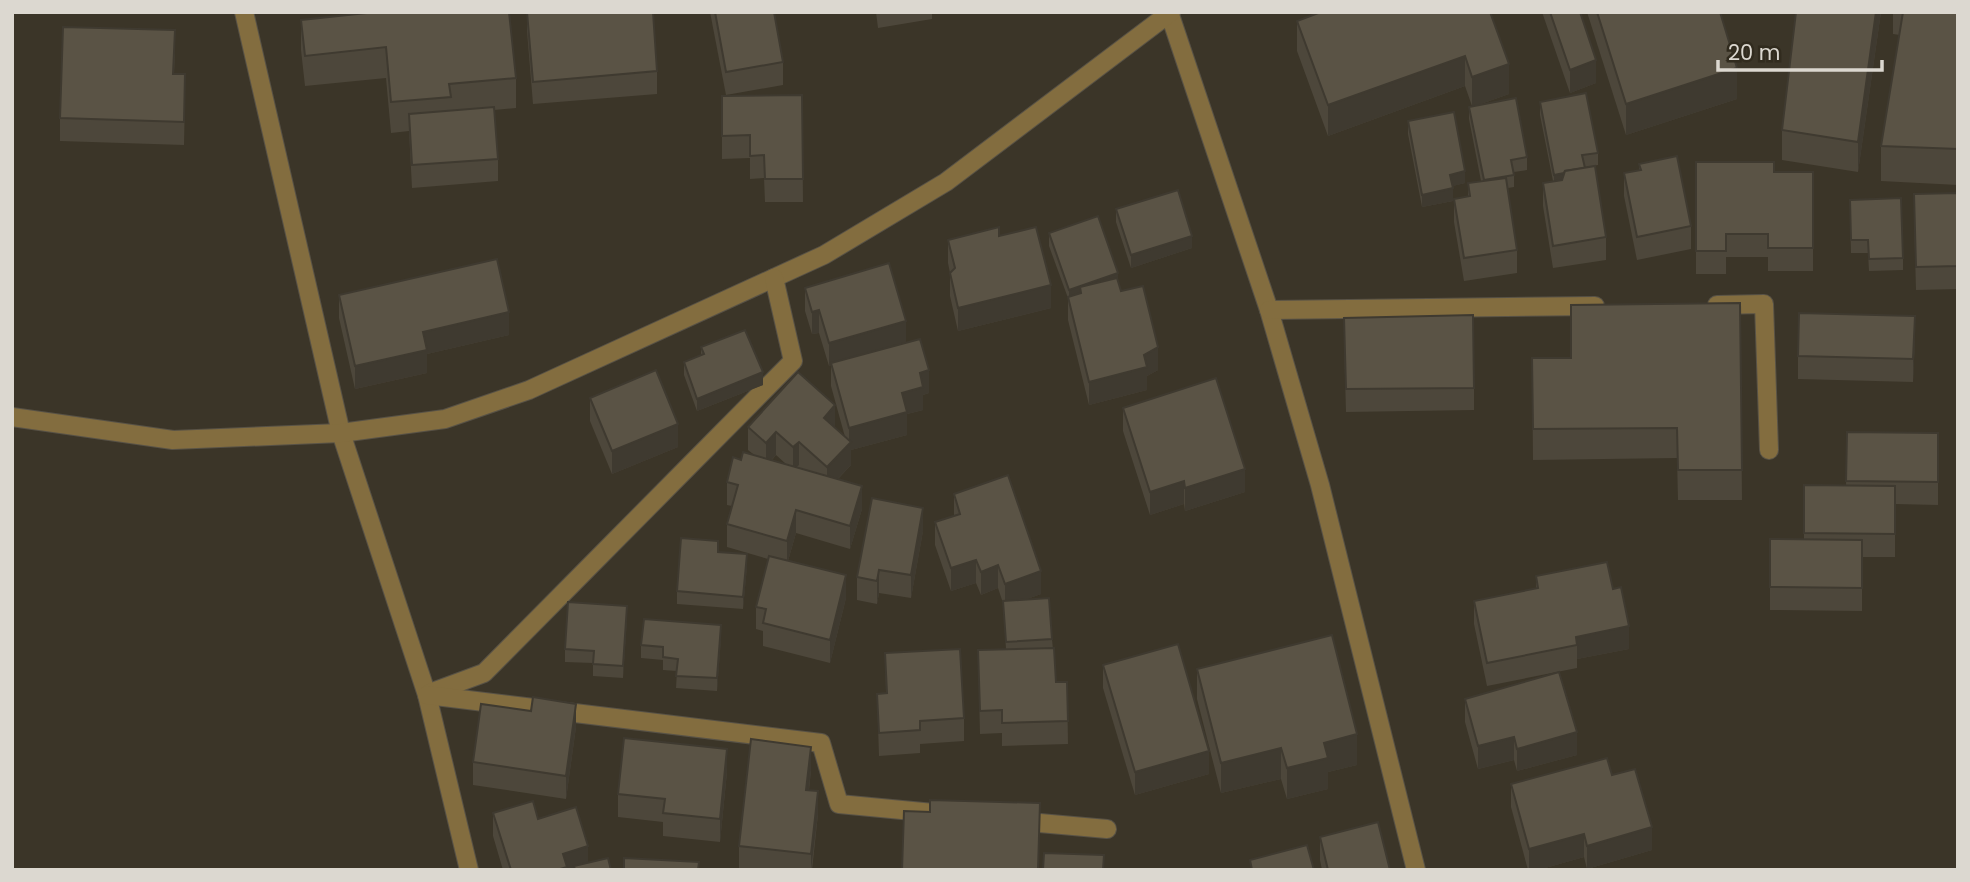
<svg xmlns="http://www.w3.org/2000/svg" width="1970" height="882" viewBox="0 0 1970 882" font-family="Poppins,sans-serif">
<style>
.lines{fill:none;stroke-linecap:round;stroke-linejoin:round}
.minor-casing{stroke:#585246;stroke-width:20}
.minor{stroke:#836d3f;stroke-width:18}
.wall{fill:#4d473b;fill-rule:evenodd}
.shaded-wall{fill:#3f3a30}
.building{fill:#5a5345;stroke:#3f3a30;stroke-width:2}
</style>
<rect width="100%" height="100%" fill="#3b3528"/>
<g class="lines">
<defs>
<g id="minor">
<polyline points="244,12 341,433 427,695 469,870"/>
<polyline points="1169,12 1269,310 1320,485 1416,870"/>
<polyline points="1717,305 1764,304 1769,450"/>
<polyline points="1269,310 1595,306"/>
<polyline points="12,417 173,440 341,433 445,419 529,390 824,255 946,182 1171,12"/>
<polyline points="430,693 484,673 793,361 774,278"/>
<polyline points="427,695 821,743 839,804 944,814"/>
<polyline points="1017,821 1107,829"/>
</g>
</defs>
<use href="#minor" class="minor-casing"/>
<use href="#minor" class="minor"/>
</g>
<g class="wall">
<polygon points="527,12 657,71 657,94 533,104 527,31"/>
<polygon points="710,12 774,12 783,62 783,85 726,95"/>
<polygon points="876,12 932,12 932,19 878,28"/>
<polygon points="1490,12 1509,94 1478,105 1527,157 1527,170 1514,172 1514,187 1508,188 1517,250 1517,273 1464,281 1454,222 1454,199 1468,197 1468,183 1481,181 1469,119 1469,107 1472,106 1465,86 1328,136 1297,51 1297,21"/>
<polygon points="1542,12 1580,12 1596,83 1570,93"/>
<polygon points="1587,12 1720,12 1737,99 1626,135"/>
<polygon points="1881,12 1858,172 1782,160 1782,130"/>
<polygon points="1893,12 1958,12 1958,185 1881,181 1881,146 1900,35 1893,34"/>
<polygon points="301,20 516,78 516,108 494,110 498,159 498,181 412,188 409,131 391,133 386,78 305,86 301,50"/>
<polygon points="175,53 174,74 185,97 184,145 60,141 60,118"/>
<polygon points="802,95 803,202 765,202 764,178 750,179 750,158 722,159 722,96"/>
<polygon points="1540,102 1598,153 1598,165 1585,167 1606,237 1606,260 1553,268 1543,206 1543,183 1553,181 1540,115"/>
<polygon points="1408,121 1465,183 1452,186 1453,201 1422,207 1408,134"/>
<polygon points="1696,162 1774,172 1813,172 1813,271 1768,271 1768,257 1726,257 1726,274 1696,274"/>
<polygon points="1639,164 1691,226 1691,249 1637,260 1624,196 1624,173 1639,170"/>
<polygon points="1958,193 1958,289 1916,290 1914,217"/>
<polygon points="1116,209 1192,248 1131,268 1116,222"/>
<polygon points="1850,213 1903,258 1903,270 1869,271 1868,253 1851,253"/>
<polygon points="1049,233 1118,280 1121,291 1158,370 1147,376 1147,390 1089,405 1068,320 1068,298 1049,246"/>
<polygon points="999,236 1051,308 958,331 950,296 950,273 948,263 948,240"/>
<path d="M805 288 906 343 929 393 923 395V410L907 414V435L851 450V465L838 479 862 509 850 549 796 533 788 561 846 598 830 663 763 646V631L756 629V607L768 559 727 547V524L732 506 727 505V482L741 460 753 454 748 450V427H835L845 437 831 386V365L829 366 819 333 812 334 805 311ZM776 455 786 464 772 460Z"/>
<polygon points="339,295 509,335 427,354 427,373 355,389 339,318"/>
<polygon points="1740,303 1742,500 1678,500 1677,458 1533,460 1532,358 1571,358"/>
<polygon points="1915,339 1913,382 1798,379 1798,356"/>
<polygon points="1344,341 1474,388 1474,410 1346,412"/>
<polygon points="701,347 763,385 697,411 684,375 684,362 701,355"/>
<polygon points="590,398 678,447 612,474 590,421"/>
<polygon points="1123,408 1245,492 1185,511 1184,504 1150,515 1123,431"/>
<polygon points="1847,432 1938,433 1938,505 1895,504 1895,557 1862,557 1862,611 1770,610 1770,539 1804,539 1804,485 1846,485"/>
<polygon points="954,494 1041,594 1024,600 1052,639 1056,682 1067,682 1068,744 1002,746 1002,733 980,734 978,650 1006,649 1003,603 998,588 981,595 976,583 951,591 935,545 935,522 954,516"/>
<polygon points="923,531 911,598 879,593 877,604 857,600 857,577"/>
<polygon points="747,566 743,609 677,604 677,591"/>
<polygon points="1536,576 1613,589 1629,649 1577,659 1577,668 1487,686 1474,624 1474,601 1536,589"/>
<polygon points="627,618 623,678 593,676 593,663 565,662 565,649"/>
<polygon points="721,638 717,691 676,688 677,671 663,670 663,660 641,658 641,645"/>
<polygon points="885,653 964,718 964,741 920,744 920,753 879,756 877,694 886,693"/>
<polygon points="1103,665 1209,774 1135,795 1103,688"/>
<polygon points="1197,669 1357,765 1328,772 1328,789 1287,799 1281,779 1221,793 1197,699"/>
<polygon points="1465,699 1577,755 1517,771 1514,760 1478,769 1465,722"/>
<polygon points="531,711 576,727 566,799 473,785 473,762"/>
<polygon points="811,770 809,790 818,814 812,870 749,870 739,869 739,846"/>
<polygon points="727,772 720,842 663,836 663,822 618,817 618,794"/>
<polygon points="1612,775 1652,850 1587,869 1584,857 1538,870 1528,870 1511,807 1511,784"/>
<polygon points="493,813 538,819 588,863 611,870 503,870 493,836"/>
<polygon points="1320,837 1390,870 1322,870 1320,860"/>
</g>
<g class="shaded-wall">
<polygon points="1876,12 1881,12 1858,172 1858,142"/>
<polygon points="1465,56 1465,86 1328,136 1328,105"/>
<polygon points="1596,60 1596,83 1570,93 1570,70"/>
<polygon points="1509,64 1509,94 1472,107 1472,77"/>
<polygon points="1737,68 1737,99 1626,135 1626,104"/>
<polygon points="1585,169 1554,188 1554,175"/>
<polygon points="1465,171 1465,183 1450,187 1450,175"/>
<polygon points="1453,188 1453,201 1422,207 1422,195"/>
<polygon points="1192,236 1192,248 1131,268 1131,255"/>
<polygon points="1118,273 1118,285 1080,287 1080,299 1069,302 1069,290"/>
<polygon points="1051,285 1051,308 958,331 958,308"/>
<polygon points="819,310 819,333 812,334 812,312"/>
<polygon points="509,312 509,335 427,354 427,373 355,389 355,366 423,332"/>
<polygon points="1915,316 1915,339 1913,382 1913,359"/>
<polygon points="906,321 906,344 829,366 829,343"/>
<polygon points="1158,347 1158,370 1147,376 1147,390 1089,405 1089,382"/>
<polygon points="929,370 929,393 923,395 923,410 907,414 907,435 851,450 851,465 827,490 827,467 849,443 849,428 902,393 920,373"/>
<polygon points="763,372 763,385 697,411 697,399"/>
<polygon points="835,405 835,428 824,418"/>
<polygon points="678,424 678,447 612,474 612,451"/>
<polygon points="776,432 776,455 766,466 766,443"/>
<polygon points="799,442 799,465 793,470 793,447"/>
<polygon points="1245,469 1245,492 1185,511 1185,488"/>
<polygon points="1184,481 1184,504 1150,515 1150,492"/>
<polygon points="862,486 862,509 850,549 850,526"/>
<polygon points="923,508 923,531 911,598 911,575"/>
<polygon points="796,510 796,533 787,564 787,541"/>
<polygon points="747,554 747,566 743,609 743,597"/>
<polygon points="976,560 976,583 951,591 951,568"/>
<polygon points="998,565 998,588 981,595 981,572"/>
<polygon points="879,570 879,593 877,604 877,581"/>
<polygon points="1041,571 1041,594 1005,607 1005,584"/>
<polygon points="846,575 846,598 830,663 830,640"/>
<polygon points="627,606 627,618 623,678 623,666"/>
<polygon points="721,625 721,638 717,691 717,678"/>
<polygon points="1629,626 1629,649 1577,659 1577,645 1576,637"/>
<polygon points="576,704 576,727 566,799 566,776"/>
<polygon points="1577,732 1577,755 1517,771 1517,749"/>
<polygon points="1357,734 1357,765 1328,772 1328,789 1287,799 1287,768 1324,743"/>
<polygon points="1514,737 1514,760 1478,769 1478,746"/>
<polygon points="811,747 811,770 806,813 806,790"/>
<polygon points="1281,748 1281,779 1221,793 1221,763"/>
<polygon points="727,749 727,772 720,842 720,819"/>
<polygon points="1209,751 1209,774 1135,795 1135,772"/>
<polygon points="818,791 818,814 811,870 811,854"/>
<polygon points="1040,803 1039,870 1038,870"/>
<polygon points="1652,827 1652,850 1587,869 1587,846"/>
<polygon points="1584,834 1584,857 1538,870 1529,870 1529,849"/>
<polygon points="588,846 588,869 574,866 574,870 557,870 563,854"/>
</g>
<g class="building">
<polygon points="376,12 509,12 516,78 449,84 451,97 391,102 386,47 305,56 301,20"/>
<polygon points="527,12 653,12 657,71 533,82"/>
<polygon points="715,12 774,12 783,62 726,72"/>
<polygon points="1321,12 1490,12 1509,64 1472,77 1465,56 1328,105 1297,21"/>
<polygon points="1550,12 1580,12 1596,60 1570,70"/>
<polygon points="1597,12 1720,12 1737,68 1626,104"/>
<polygon points="1796,12 1876,12 1858,142 1782,130"/>
<polygon points="1903,12 1958,12 1958,149 1881,146"/>
<polygon points="63,27 175,30 173,74 185,74 184,122 60,118"/>
<polygon points="1586,93 1598,153 1582,155 1585,168 1565,171 1564,173 1554,175 1540,102"/>
<polygon points="802,95 803,179 765,179 764,155 750,156 750,135 722,136 722,96"/>
<polygon points="1516,98 1527,157 1511,160 1514,175 1484,180 1469,107"/>
<polygon points="494,107 498,159 412,165 409,114"/>
<polygon points="1454,112 1465,171 1450,175 1453,188 1422,195 1408,121"/>
<polygon points="1677,156 1691,226 1637,237 1624,173 1641,170 1639,164"/>
<polygon points="1696,162 1774,162 1774,172 1813,172 1813,248 1768,248 1768,234 1726,234 1726,251 1696,251"/>
<polygon points="1595,166 1606,237 1553,246 1543,183 1562,180 1565,171"/>
<polygon points="1506,178 1517,250 1464,258 1454,199 1470,196 1468,183"/>
<polygon points="1178,190 1192,236 1131,255 1116,209"/>
<polygon points="1958,193 1958,266 1916,267 1914,194"/>
<polygon points="1901,198 1903,258 1869,259 1868,240 1851,240 1850,200"/>
<polygon points="1098,216 1118,273 1069,290 1049,233"/>
<polygon points="999,227 999,236 1036,227 1051,285 958,308 950,273 955,268 948,240"/>
<polygon points="497,259 509,312 423,332 427,350 355,366 339,295"/>
<polygon points="889,263 906,321 829,343 819,310 812,312 805,288"/>
<polygon points="1117,278 1121,291 1143,286 1158,347 1144,355 1147,367 1089,382 1068,297 1081,293 1080,287"/>
<polygon points="1740,303 1742,470 1678,470 1677,428 1533,429 1532,358 1571,358 1571,305"/>
<polygon points="1799,313 1915,316 1913,359 1798,356"/>
<polygon points="1473,315 1474,388 1346,389 1344,318"/>
<polygon points="745,330 763,372 697,399 684,362 704,354 701,347"/>
<polygon points="920,339 929,370 920,373 923,387 902,393 907,412 849,428 831,363"/>
<polygon points="656,370 678,424 612,451 590,398"/>
<polygon points="798,372 835,405 824,418 851,442 827,467 799,442 793,447 776,432 766,443 748,427"/>
<polygon points="1216,378 1245,469 1185,488 1184,481 1150,492 1123,408"/>
<polygon points="1847,432 1938,433 1938,482 1846,481"/>
<polygon points="743,452 862,486 850,526 796,510 787,541 727,524 738,485 727,482 733,457 741,460"/>
<polygon points="1008,475 1041,571 1005,584 998,565 981,572 976,560 951,568 935,522 960,514 954,494"/>
<polygon points="1804,485 1895,486 1895,534 1804,533"/>
<polygon points="872,498 923,508 911,575 879,570 877,581 857,577"/>
<polygon points="681,538 718,541 718,552 747,554 743,597 677,591"/>
<polygon points="1770,539 1862,540 1862,588 1770,587"/>
<polygon points="769,556 846,575 830,640 763,623 766,609 756,607"/>
<polygon points="1607,562 1613,589 1621,587 1629,626 1576,637 1577,645 1487,663 1474,601 1538,588 1536,576"/>
<polygon points="1049,598 1052,639 1006,642 1003,601"/>
<polygon points="568,602 627,606 623,666 593,664 594,651 565,649"/>
<polygon points="644,619 721,625 717,678 676,676 678,659 663,657 663,647 641,645"/>
<polygon points="1332,635 1357,734 1324,743 1328,758 1287,768 1281,748 1221,763 1197,669"/>
<polygon points="1178,644 1209,751 1135,772 1103,665"/>
<polygon points="1054,648 1056,682 1067,682 1068,721 1002,723 1002,710 980,711 978,650"/>
<polygon points="960,649 964,718 920,721 920,730 879,733 877,694 887,693 885,653"/>
<polygon points="1559,672 1577,732 1517,749 1514,737 1478,746 1465,699"/>
<polygon points="533,697 576,704 566,776 473,762 481,704 531,711"/>
<polygon points="624,738 727,749 720,819 663,813 665,799 618,794"/>
<polygon points="751,739 811,747 806,790 818,791 811,854 739,846"/>
<polygon points="1607,758 1612,775 1635,769 1652,827 1587,846 1584,834 1529,849 1511,784"/>
<polygon points="930,800 1040,803 1038,870 902,870 904,811 930,812"/>
<polygon points="533,801 538,819 576,807 588,846 563,854 567,867 557,870 511,870 493,813"/>
<polygon points="1378,822 1390,870 1328,870 1320,837"/>
<polygon points="1307,845 1314,870 1252,870 1250,860"/>
<polygon points="1044,853 1104,855 1103,870 1043,870"/>
<polygon points="608,858 611,870 575,870 574,866"/>
<polygon points="624,858 699,862 698,870 624,870"/>
</g>
<rect width="1970" height="882" fill="none" stroke="#dcd8d0" stroke-width="28"/>
<path d="M1718 60v10h164v-10" fill="none" stroke="#dcd8d0" stroke-width="3.5"/>
<text x="1728" y="60" font-size="21" fill="#dcd8d0" stroke="#312b1e" stroke-width="5" paint-order="stroke">20 m</text>
</svg>
